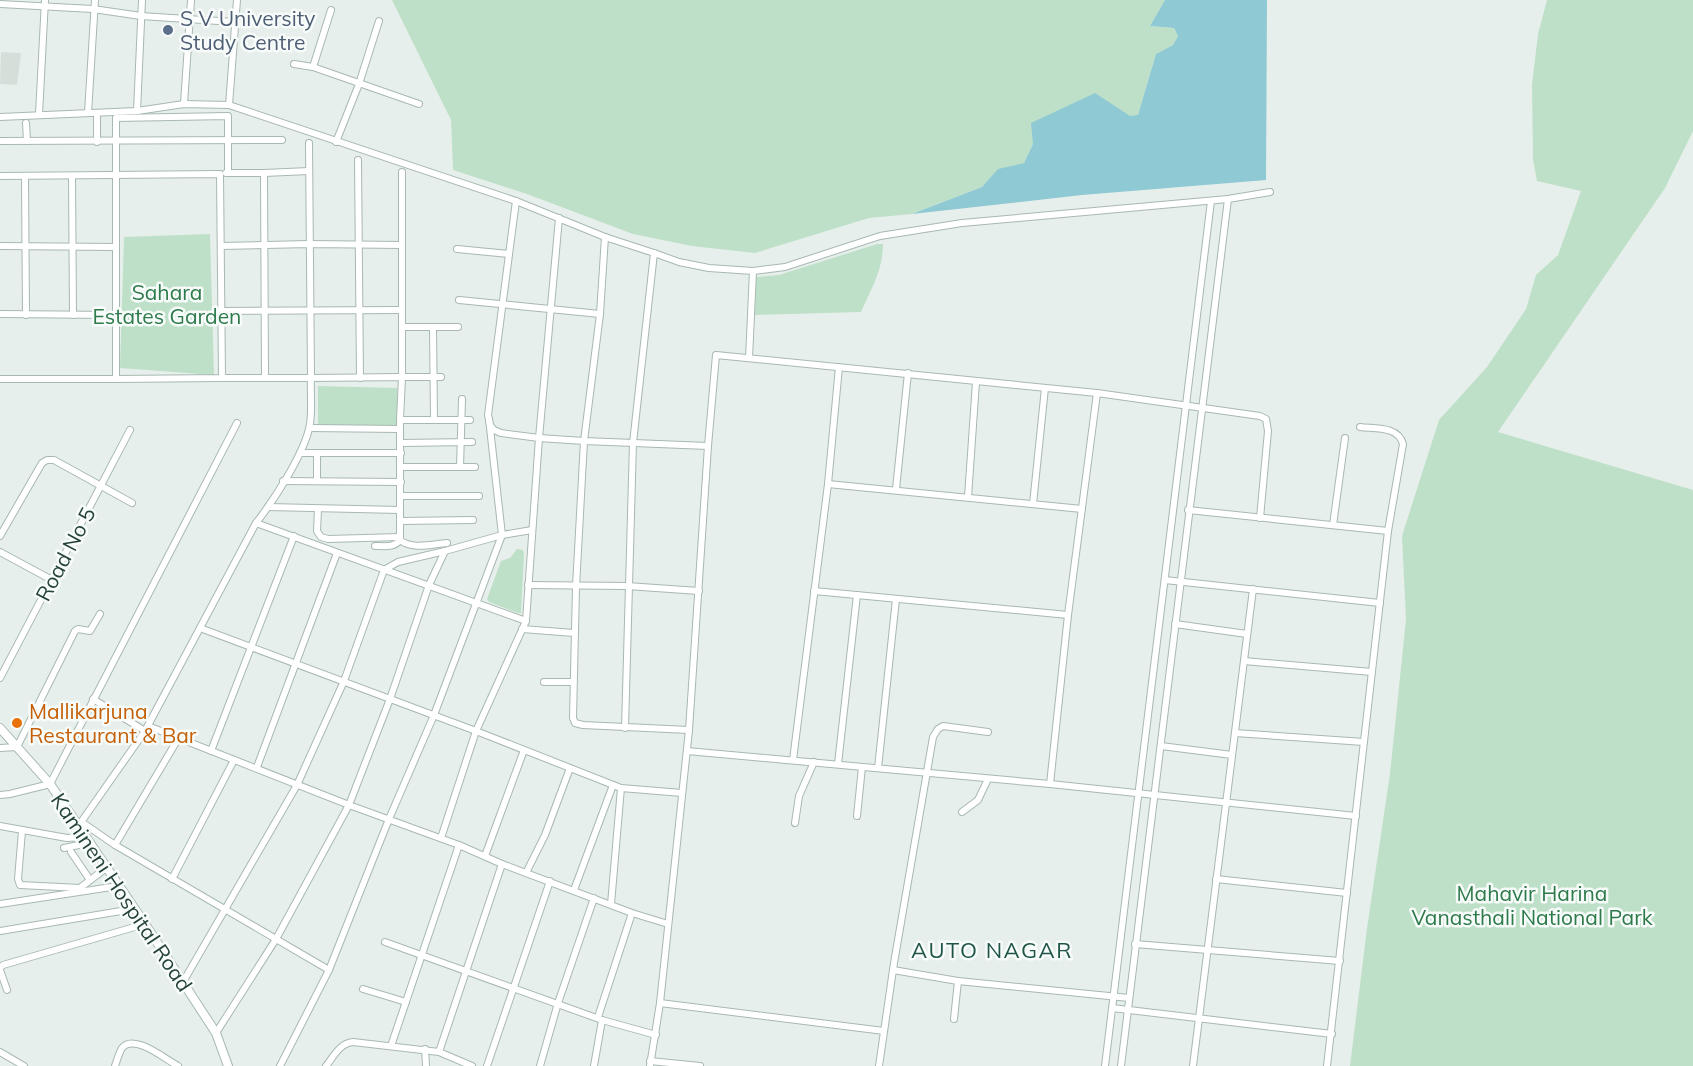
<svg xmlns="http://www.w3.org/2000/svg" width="1693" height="1066" viewBox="0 0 1693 1066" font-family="Mulish,sans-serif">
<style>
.built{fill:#d4dfda}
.green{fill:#bfe0c8}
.water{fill:#8ec9d4}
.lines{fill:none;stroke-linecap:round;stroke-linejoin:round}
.minor-casing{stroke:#a8b8b2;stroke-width:8}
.tertiary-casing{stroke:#a8b8b2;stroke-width:10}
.minor{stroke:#fff;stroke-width:6}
.tertiary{stroke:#fff;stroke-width:8}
.service-dot{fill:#5c6f8a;stroke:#f7fbf9;stroke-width:2}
.food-dot{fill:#e8710a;stroke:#f7fbf9;stroke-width:2}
.labels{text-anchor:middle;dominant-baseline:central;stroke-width:5;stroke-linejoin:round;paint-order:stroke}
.service-label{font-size:21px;fill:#4e5e75;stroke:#f7fbf9;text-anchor:start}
.park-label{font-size:21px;fill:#2d7a4b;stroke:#f7fbf9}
.street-label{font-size:21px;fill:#24423a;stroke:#f7fbf9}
.food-label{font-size:21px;fill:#c56008;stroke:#f7fbf9;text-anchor:start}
.neighbourhood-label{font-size:22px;letter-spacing:1.5px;fill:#1f5548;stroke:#f7fbf9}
</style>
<rect width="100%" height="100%" fill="#e6efeb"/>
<polygon class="built" points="1,52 21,53 17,85 0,84"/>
<g class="green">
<polygon points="392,0 1165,0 1150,26 1174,28 1178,36 1173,45 1156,54 1138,115 1033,144 1024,163 998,170 982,187 912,214 869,218 755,253 692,246 633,234 527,194 453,170 451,120"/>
<polygon points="1547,0 1693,0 1693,131 1665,188 1498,432 1693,490 1693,1066 1350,1066 1367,928 1390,774 1406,619 1402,536 1439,420 1487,367 1526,309 1536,275 1558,255 1581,191 1537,181 1533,160 1532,85 1538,34"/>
<polygon points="210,234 214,375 120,368 124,237"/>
<path d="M877 244H883C883 270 871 289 861 312L755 315 756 277 779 275Z"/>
<polygon points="318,386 397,388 397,427 318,426"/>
<polygon points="517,549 523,550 524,554 521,613 518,613 489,602 487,599 501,561 510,558"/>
</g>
<polygon class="water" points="1165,0 1267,0 1266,180 1082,195 912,214 982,187 998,169 1024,163 1033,144 1031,123 1095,93 1130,116 1138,115 1156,54 1173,45 1178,36 1174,28 1150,26"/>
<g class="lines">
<defs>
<g id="minor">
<polyline points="0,4 93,9 141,16 234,22"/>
<polyline points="294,64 313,67 419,104"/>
<polyline points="313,67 331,10"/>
<polyline points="184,104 191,0"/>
<polyline points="229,105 237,0"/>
<polyline points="137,111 142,0"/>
<polyline points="88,113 95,0"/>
<polyline points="39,114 45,0"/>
<polyline points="0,117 137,111 184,104 229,105 516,201 605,237 654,253 679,262 709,268 753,271 785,267 880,236 962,223 1228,199 1270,192"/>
<polyline points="97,117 97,142"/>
<polyline points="26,123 27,141"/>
<polyline points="0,141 282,140"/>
<polyline points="336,142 359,84 379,21"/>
<polyline points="358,160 360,378"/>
<polyline points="402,172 402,377 441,377"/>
<polyline points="226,173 264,173 265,378"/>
<polyline points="264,173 309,171"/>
<path d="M0 176C73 176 147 174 220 174L222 378 116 379V118L228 116V173"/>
<polyline points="25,176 26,315"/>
<polyline points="72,176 73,315"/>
<polyline points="516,201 488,415 490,425 494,430 501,433 539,438 584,441 708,446"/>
<polyline points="605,237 600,314 584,441 576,587 573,718 575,723 583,725 689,730"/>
<polyline points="0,246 116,247"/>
<polyline points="221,246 310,244 402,245"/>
<polyline points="457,249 509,254"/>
<polyline points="459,300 600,314"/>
<polyline points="221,311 402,310"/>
<polyline points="0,314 116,315"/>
<polyline points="402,327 458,327"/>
<polyline points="433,327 434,420"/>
<polyline points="749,358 753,271"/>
<polyline points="222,378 311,378 309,143"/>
<polyline points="0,379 116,379"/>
<polyline points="400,420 470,420"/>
<polyline points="310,428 400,429"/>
<polyline points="401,443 472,442"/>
<polyline points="300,453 401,453"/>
<polyline points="401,467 475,467"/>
<polyline points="460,467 462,399"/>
<polyline points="283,481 401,482"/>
<polyline points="317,481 317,453"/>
<polyline points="828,484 1082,509"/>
<polyline points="896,489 908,373"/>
<polyline points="400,496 479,496"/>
<polyline points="968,497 976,382"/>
<polyline points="1033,504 1045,388"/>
<polyline points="268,507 400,510"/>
<polyline points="318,509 317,531 321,537 328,539 400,537"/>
<polyline points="1188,510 1388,531"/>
<polyline points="400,521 473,520"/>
<polyline points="256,523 526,621"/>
<polyline points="1333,525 1345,438"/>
<polyline points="0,536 42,463 47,460 54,460 132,503"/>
<path d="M400 540C412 550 432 544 447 543"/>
<polyline points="0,552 52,580"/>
<polyline points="1165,580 1380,603"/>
<polyline points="528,585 627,586 699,591"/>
<polyline points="814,591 1068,615"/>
<polyline points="1175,624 1247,634"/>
<polyline points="200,628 476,731 621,788 682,793"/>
<polyline points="522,629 574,633"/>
<polyline points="1244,661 1372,672"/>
<polyline points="0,678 130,430"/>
<polyline points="544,682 573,682"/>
<polyline points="93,699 145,731"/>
<polyline points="148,726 349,805 459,845 502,864 632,913 668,924"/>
<polyline points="625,728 633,443 654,253"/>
<polyline points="1235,733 1364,742"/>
<polyline points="1161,746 1232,755"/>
<polyline points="0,748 17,747 75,631 78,629 90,631 100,614"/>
<polyline points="211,751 294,536"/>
<polyline points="687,751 1050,784 1356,816"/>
<polyline points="793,760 828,484 839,367"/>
<polyline points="838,764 857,595"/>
<polyline points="257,767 337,553"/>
<polyline points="878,768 896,599"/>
<polyline points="1050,784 1068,615 1097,393"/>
<polyline points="0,795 10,794 50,784 237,423"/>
<polyline points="962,812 978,800 988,779"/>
<polyline points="857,816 862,767"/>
<polyline points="83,823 115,845 329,970 389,819 434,715 502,535 489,419"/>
<polyline points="795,823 799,796 814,762"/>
<path d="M79 825 145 731 256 523C274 500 302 457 309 429 313 414 310 394 311 378L402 377 400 420V540C394 548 385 546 375 546"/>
<polyline points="0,826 67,838 84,837"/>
<polyline points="22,831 18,879 20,885 80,888 106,868"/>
<polyline points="441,838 476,731 526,621 539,438 559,218"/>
<polyline points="115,845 178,739"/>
<polyline points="64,848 89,843"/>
<polyline points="71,852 90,880"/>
<polyline points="485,856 524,750"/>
<polyline points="526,873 545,835 570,768"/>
<polyline points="172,879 234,760"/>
<polyline points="1216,879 1347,893"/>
<polyline points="574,890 613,785"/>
<polyline points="0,904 118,886"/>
<polyline points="611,904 621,788"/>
<polyline points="0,931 133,909"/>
<polyline points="385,942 602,1020 656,1035"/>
<polyline points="1135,944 1340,961"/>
<polyline points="0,968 3,965 145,924"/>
<polyline points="0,970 7,990"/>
<polyline points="893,970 958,981 1129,998"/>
<polyline points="183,982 297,785 344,681 384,570 398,562 445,551"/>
<polyline points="363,989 406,1002"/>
<polyline points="660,1003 884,1031"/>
<polyline points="1112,1008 1332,1034"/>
<polyline points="598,1017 632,913"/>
<polyline points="954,1019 958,981"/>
<polyline points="216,1033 276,939 349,805 390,699 429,585 445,551 502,535 532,530"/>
<polyline points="391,1046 459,845"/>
<polyline points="425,1049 426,1066"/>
<polyline points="0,1052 24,1066"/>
<polyline points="439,1052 502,864"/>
<polyline points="650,1061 700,1066"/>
<path d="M115 1066C117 1060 119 1053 122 1048 134 1033 165 1059 178 1066"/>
<polyline points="280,1066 329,970"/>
<path d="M326 1066C334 1056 340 1043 353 1042L439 1052 472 1066"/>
<polyline points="487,1066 550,881"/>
<polyline points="540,1066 558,1003 594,898"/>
<polyline points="594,1066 602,1020"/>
<polyline points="650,1066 660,1003 689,730 708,446 716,355 1097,393 1260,416 1266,419 1268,431 1260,518"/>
<polyline points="879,1066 894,963 933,737 938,729 943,726 988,732"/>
<polyline points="1105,1066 1211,201"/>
<polyline points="1121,1066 1228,199"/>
<polyline points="1193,1066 1253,589"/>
<path d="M1327 1066 1388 531 1403 444C1398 426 1376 429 1360 427"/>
</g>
<polyline id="tertiary" points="0,728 50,784 145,924 216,1033 228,1066"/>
</defs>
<use href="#minor" class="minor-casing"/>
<use href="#tertiary" class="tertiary-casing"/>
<use href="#minor" class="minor"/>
<use href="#tertiary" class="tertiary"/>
</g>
<circle class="service-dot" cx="168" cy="30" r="6"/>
<circle class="food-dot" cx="17" cy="723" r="6"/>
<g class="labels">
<g class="service-label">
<text x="180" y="18">S V University<tspan x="180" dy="24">Study Centre</tspan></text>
</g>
<g class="park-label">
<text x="167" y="292">Sahara<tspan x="167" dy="24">Estates Garden</tspan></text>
<text x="1532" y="893">Mahavir Harina<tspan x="1532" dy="24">Vanasthali National Park</tspan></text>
</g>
<g class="street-label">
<text transform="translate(65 554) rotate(-62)">Road No 5</text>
<text transform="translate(122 892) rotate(56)">Kamineni Hospital Road</text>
</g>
<g class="food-label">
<text x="29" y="711">Mallikarjuna<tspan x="29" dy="24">Restaurant &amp; Bar</tspan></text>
</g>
<g class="neighbourhood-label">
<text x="992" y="950">AUTO NAGAR</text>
</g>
</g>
</svg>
